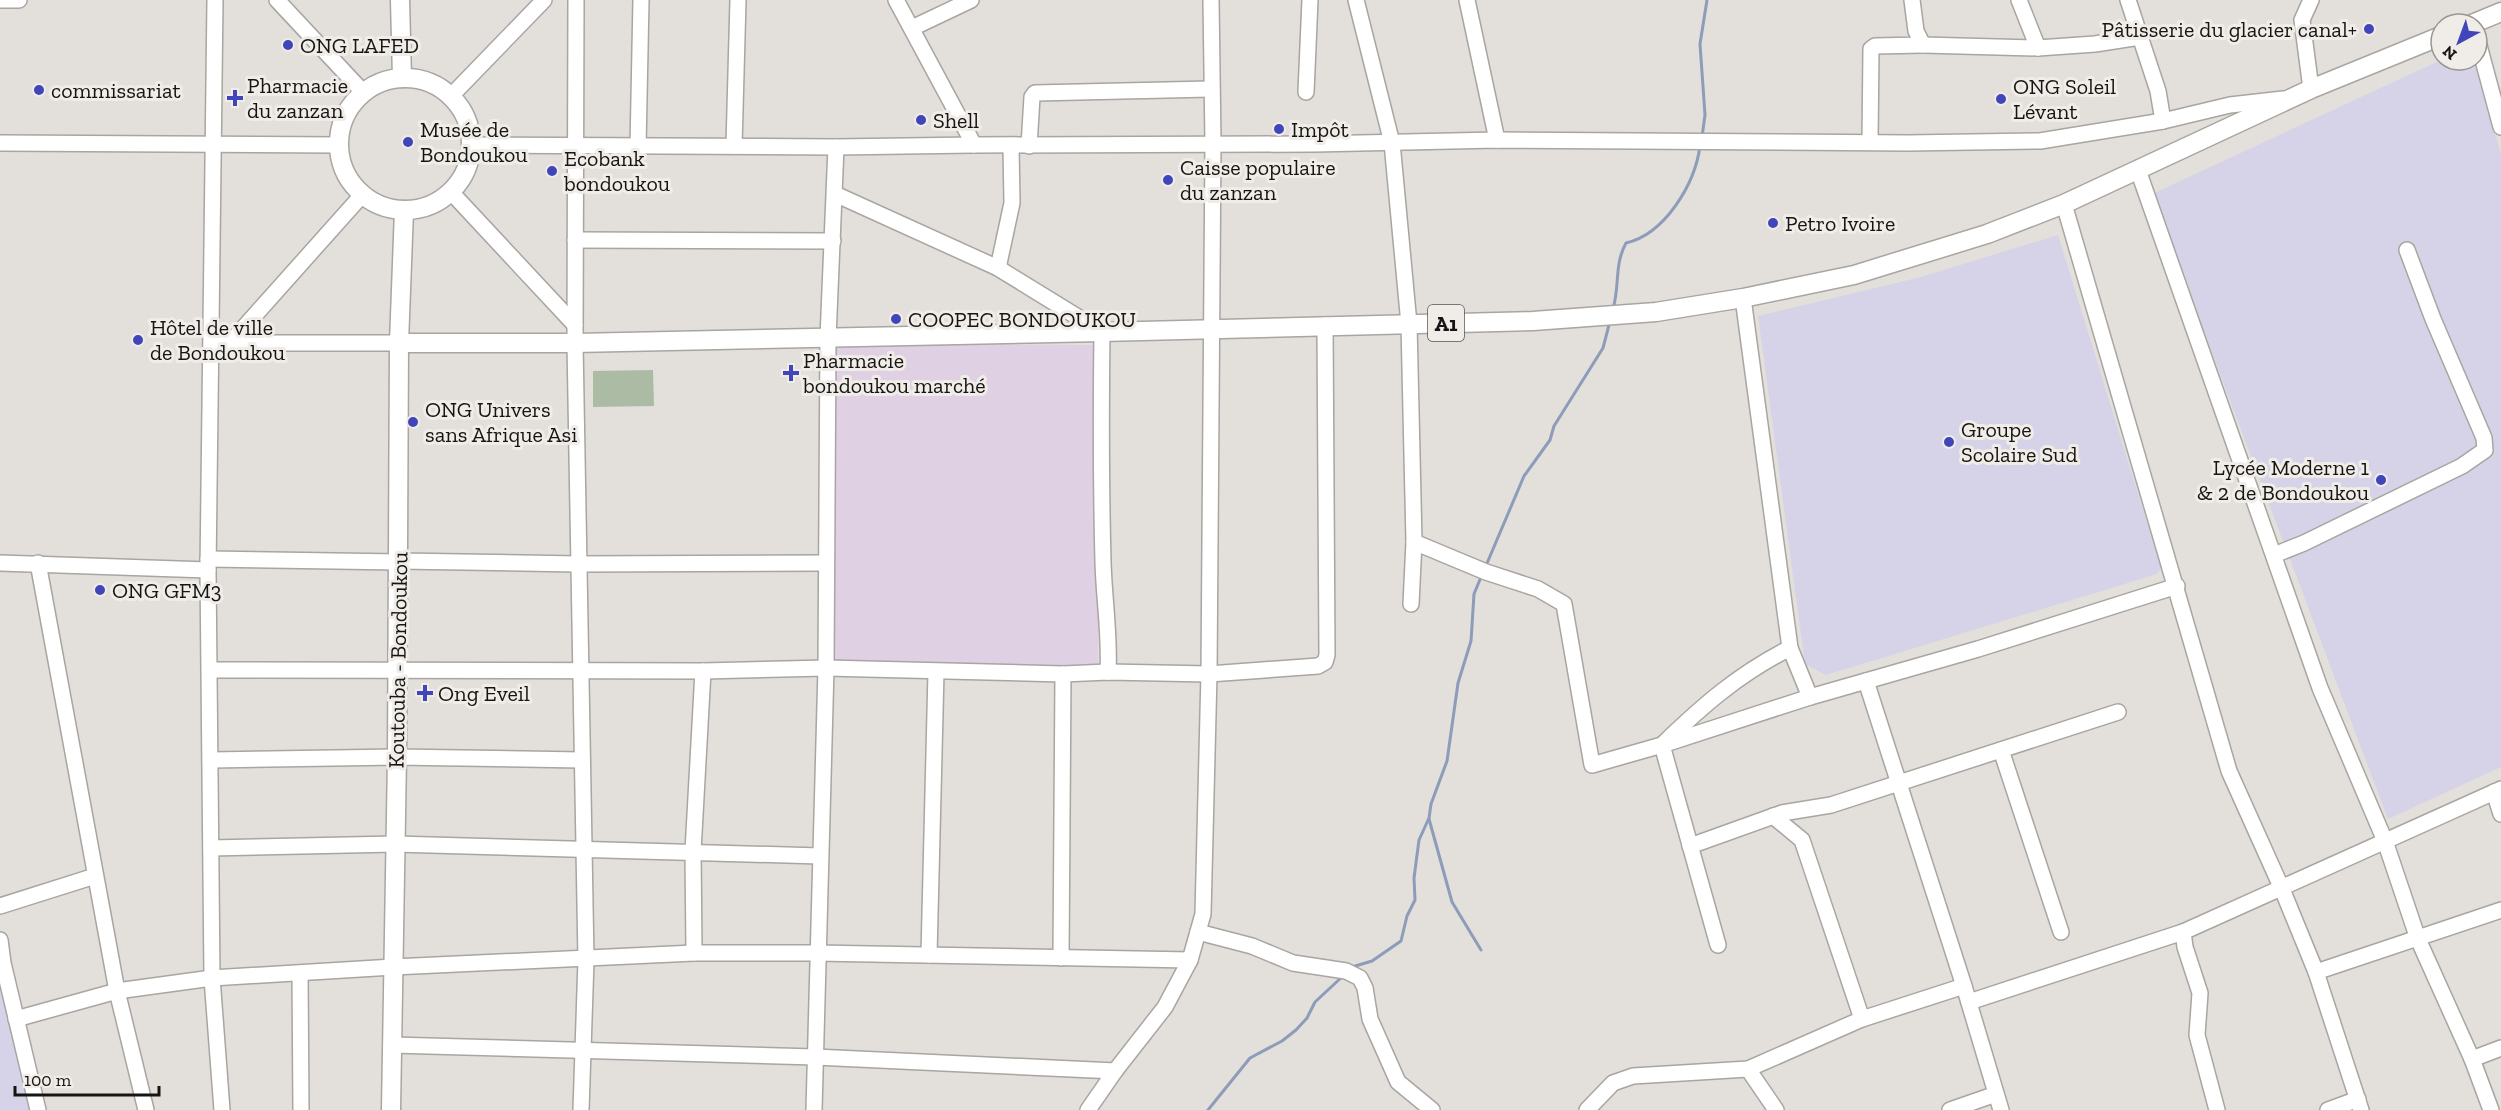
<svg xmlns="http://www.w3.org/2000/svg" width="2501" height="1110" viewBox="0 0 2501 1110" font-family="'Zilla Slab',serif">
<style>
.commercial{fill:#dfd0e3}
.education{fill:#d6d3e9}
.green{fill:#acbba4}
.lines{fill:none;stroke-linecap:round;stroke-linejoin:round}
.stream{stroke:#8c9cb9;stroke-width:3}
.minor-casing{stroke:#a9a5a0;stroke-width:18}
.major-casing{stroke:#a9a5a0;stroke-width:21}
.minor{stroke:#fff;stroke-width:15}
.major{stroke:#fff;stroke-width:18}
.poi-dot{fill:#4046ba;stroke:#f0ece7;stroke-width:2}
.labels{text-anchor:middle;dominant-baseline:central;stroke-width:6;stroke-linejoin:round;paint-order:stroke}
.shield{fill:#f0ece7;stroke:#575653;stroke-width:1.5}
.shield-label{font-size:21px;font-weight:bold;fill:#161513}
.poi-label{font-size:22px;fill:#161513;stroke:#f0ece7;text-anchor:start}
.street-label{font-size:22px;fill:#161513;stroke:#f0ece7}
</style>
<rect width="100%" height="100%" fill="#e3dfda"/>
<polygon class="commercial" points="834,344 1097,345 1098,665 835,664"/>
<g class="education">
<polygon points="2441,60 2474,60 2501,154 2501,767 2388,819 2152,194"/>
<polygon points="2058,235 2161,568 2157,574 1826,675 1805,664 1758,316 1921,277"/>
<polygon points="0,979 7,1011 30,1110 0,1110"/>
</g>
<polygon class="green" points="653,370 654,406 593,407 593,371"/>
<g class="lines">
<g class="stream">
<polyline points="1702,137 1705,115 1700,44 1707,0"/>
<path d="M1613 309C1620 285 1614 265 1626 243 1665 234 1695 184 1700 146"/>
<polyline points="1485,568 1524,476 1550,440 1554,426 1603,348 1610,321"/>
<polyline points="1429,819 1452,902 1481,950"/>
<polyline points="1352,967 1372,961 1401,941 1407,916 1415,900 1414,878 1419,840 1429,818 1431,804 1447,761 1458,683 1471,641 1474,594 1481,577"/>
<polyline points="1208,1110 1250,1058 1282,1041 1296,1030 1307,1018 1315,1002 1343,976"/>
</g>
<defs>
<g id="minor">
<polyline points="0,0 19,0"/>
<polyline points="215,0 208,570 212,978 222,1110"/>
<polyline points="277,0 363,92"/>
<polyline points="576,0 575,343 586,960 581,1110"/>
<polyline points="896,0 974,145"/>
<polyline points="1356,0 1392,143 1409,324 1414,542 1411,604"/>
<polyline points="1467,0 1497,140"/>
<polyline points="2019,0 2038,48"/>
<polyline points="2128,0 2158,91 2163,121"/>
<polyline points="912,28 971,0"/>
<polyline points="2477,38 2501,127"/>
<polyline points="1923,45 2038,48 2095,44 2140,37"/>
<polyline points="2311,89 2302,20 2311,0"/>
<polyline points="1306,92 1310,0"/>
<polyline points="451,96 544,0"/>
<polyline points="1870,142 1871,49 1875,46 1923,45 1916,31 1912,0"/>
<polyline points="0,143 339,145"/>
<polyline points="472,145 836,147 974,145 1314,144 1497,140 1908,143 2040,141 2163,121 2230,105 2283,99"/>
<polyline points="734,146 738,0"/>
<polyline points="1029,146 1032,97 1035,93 1210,89"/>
<polyline points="638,147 641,0"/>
<polyline points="2138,170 2320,688 2385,841 2418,939 2472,1059 2491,1110"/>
<polyline points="451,192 575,325"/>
<path d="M835 194 998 268 1102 332C1101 409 1101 485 1103 562 1104 599 1110 634 1108 672"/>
<polyline points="2064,204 2229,771 2282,889 2316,972 2361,1110"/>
<polyline points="575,240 833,241"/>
<polyline points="998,268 1012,203 1011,146"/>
<polyline points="1743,298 1790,648 1810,697"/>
<polyline points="224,343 399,343"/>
<polyline points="230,343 363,194"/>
<polyline points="1414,542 1486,572 1538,589 1564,604 1592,765 1662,745 1810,697 1978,649 2177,586"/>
<polyline points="2274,555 2304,543 2462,466 2485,450 2484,438 2433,319 2407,250"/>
<polyline points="208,559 399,562"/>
<polyline points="399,561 578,564 826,563"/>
<polyline points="0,563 208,570"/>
<polyline points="38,563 117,991 146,1110"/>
<polyline points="210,670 703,671 826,668 1063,674 1108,672 1209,674 1318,666 1325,662 1327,655 1325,325"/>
<polyline points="1866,681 1964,986 2001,1110"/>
<polyline points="2001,750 2061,932"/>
<polyline points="211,760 397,757 582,760"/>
<polyline points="2494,792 2501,814"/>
<polyline points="1773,816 1802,840 1862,1019"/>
<polyline points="1690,846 1782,813 1831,805 2118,712"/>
<polyline points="211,848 395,844 820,856"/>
<polyline points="0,906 95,876"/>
<polyline points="1198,932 1252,946 1293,963 1346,971 1360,978 1365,988 1370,1019 1398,1082 1432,1110"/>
<polyline points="2183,932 2185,947 2200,993 2197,1035 2217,1110"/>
<polyline points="0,940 3,963 38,1110"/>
<path d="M1718 945 1662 745C1703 705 1739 674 1790 648"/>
<polyline points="694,953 693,851 703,671"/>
<polyline points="929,955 936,672"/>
<polyline points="1061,958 1063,674"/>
<polyline points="2316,972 2501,910"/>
<polyline points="300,973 301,1110"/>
<polyline points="1969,1002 2183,932 2501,789"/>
<polyline points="16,1019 117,991 212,978 393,967 694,953 817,953 1190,960"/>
<polyline points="392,1045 815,1057 1115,1071 1165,1007 1190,960 1203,914 1209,674 1213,143 1211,0"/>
<polyline points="2472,1059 2501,1048"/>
<polyline points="1748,1069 1776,1110"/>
<polyline points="814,1110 826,668 828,338 836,147"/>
<polyline points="1088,1110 1115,1071"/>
<polyline points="1587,1110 1613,1083 1633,1076 1748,1069 1862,1019 1964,986"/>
<polyline points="1950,1110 1996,1094"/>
<polyline points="2328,1110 2358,1099"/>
</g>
<g id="major">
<polyline points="400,0 402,78"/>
<polyline points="2472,24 2501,12"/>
<circle cx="405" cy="144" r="66"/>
<polyline points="399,343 575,343 1102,332 1533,321 1656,312 1743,298 1854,275 1987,234 2064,204 2311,89 2441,36"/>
<polyline points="391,1110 397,757 399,343 404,210"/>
</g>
</defs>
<use href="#minor" class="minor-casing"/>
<use href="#major" class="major-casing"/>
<use href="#minor" class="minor"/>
<use href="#major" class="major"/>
</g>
<g class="poi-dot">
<circle cx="2369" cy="29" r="6"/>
<circle cx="288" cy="45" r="6"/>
<circle cx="39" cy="90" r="6"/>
<path d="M232 89h6v6h6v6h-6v6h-6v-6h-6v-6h6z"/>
<circle cx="2001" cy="99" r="6"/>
<circle cx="921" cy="120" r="6"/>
<circle cx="1279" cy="129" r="6"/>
<circle cx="408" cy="142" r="6"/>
<circle cx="552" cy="171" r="6"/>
<circle cx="1168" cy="180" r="6"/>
<circle cx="1773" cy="223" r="6"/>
<circle cx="896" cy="319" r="6"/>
<circle cx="138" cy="340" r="6"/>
<path d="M788 364h6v6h6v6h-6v6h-6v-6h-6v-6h6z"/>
<circle cx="413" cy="422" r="6"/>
<circle cx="1949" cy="442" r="6"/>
<circle cx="2381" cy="480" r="6"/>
<circle cx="100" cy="590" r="6"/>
<path d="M422 684h6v6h6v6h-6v6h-6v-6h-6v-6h6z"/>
</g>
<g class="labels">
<rect class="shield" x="1428" y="305" width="36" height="36" rx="4.5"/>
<g class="shield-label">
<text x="1446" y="323">A1</text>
</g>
<g class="poi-label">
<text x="2357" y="29" text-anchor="end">Pâtisserie du glacier canal+</text>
<text x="300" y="45">ONG LAFED</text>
<text x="247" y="85">Pharmacie<tspan x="247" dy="25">du zanzan</tspan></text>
<text x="2013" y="86">ONG Soleil<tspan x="2013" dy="25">Lévant</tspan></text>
<text x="51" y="90">commissariat</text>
<text x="933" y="120">Shell</text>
<text x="420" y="129">Musée de<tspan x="420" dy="25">Bondoukou</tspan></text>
<text x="1291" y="129">Impôt</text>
<text x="564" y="158">Ecobank<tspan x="564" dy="25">bondoukou</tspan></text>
<text x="1180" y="167">Caisse populaire<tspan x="1180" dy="25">du zanzan</tspan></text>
<text x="1785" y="223">Petro Ivoire</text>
<text x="908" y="319">COOPEC BONDOUKOU</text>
<text x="150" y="327">Hôtel de ville<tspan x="150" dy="25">de Bondoukou</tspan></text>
<text x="803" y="360">Pharmacie<tspan x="803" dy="25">bondoukou marché</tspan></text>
<text x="425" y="409">ONG Univers<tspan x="425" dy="25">sans Afrique Asi</tspan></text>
<text x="1961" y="429">Groupe<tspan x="1961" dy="25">Scolaire Sud</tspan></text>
<text x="2369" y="467" text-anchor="end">Lycée Moderne 1<tspan x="2369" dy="25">&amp; 2 de Bondoukou</tspan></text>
<text x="112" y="590">ONG GFM3</text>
<text x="438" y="693">Ong Eveil</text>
</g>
<g class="street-label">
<text transform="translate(398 660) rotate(-89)">Koutouba - Bondoukou</text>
</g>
</g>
<g transform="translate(2459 42) rotate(221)"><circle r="28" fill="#f0ece7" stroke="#999692" stroke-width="1.5"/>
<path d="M0-4.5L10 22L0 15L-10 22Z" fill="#4046ba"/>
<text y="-9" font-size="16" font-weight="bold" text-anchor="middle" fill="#161513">N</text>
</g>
<path d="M15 1086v9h144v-9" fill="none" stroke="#161513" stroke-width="3"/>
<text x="24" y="1086" font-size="18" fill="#161513" stroke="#f0ece7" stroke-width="4.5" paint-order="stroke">100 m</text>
</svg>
